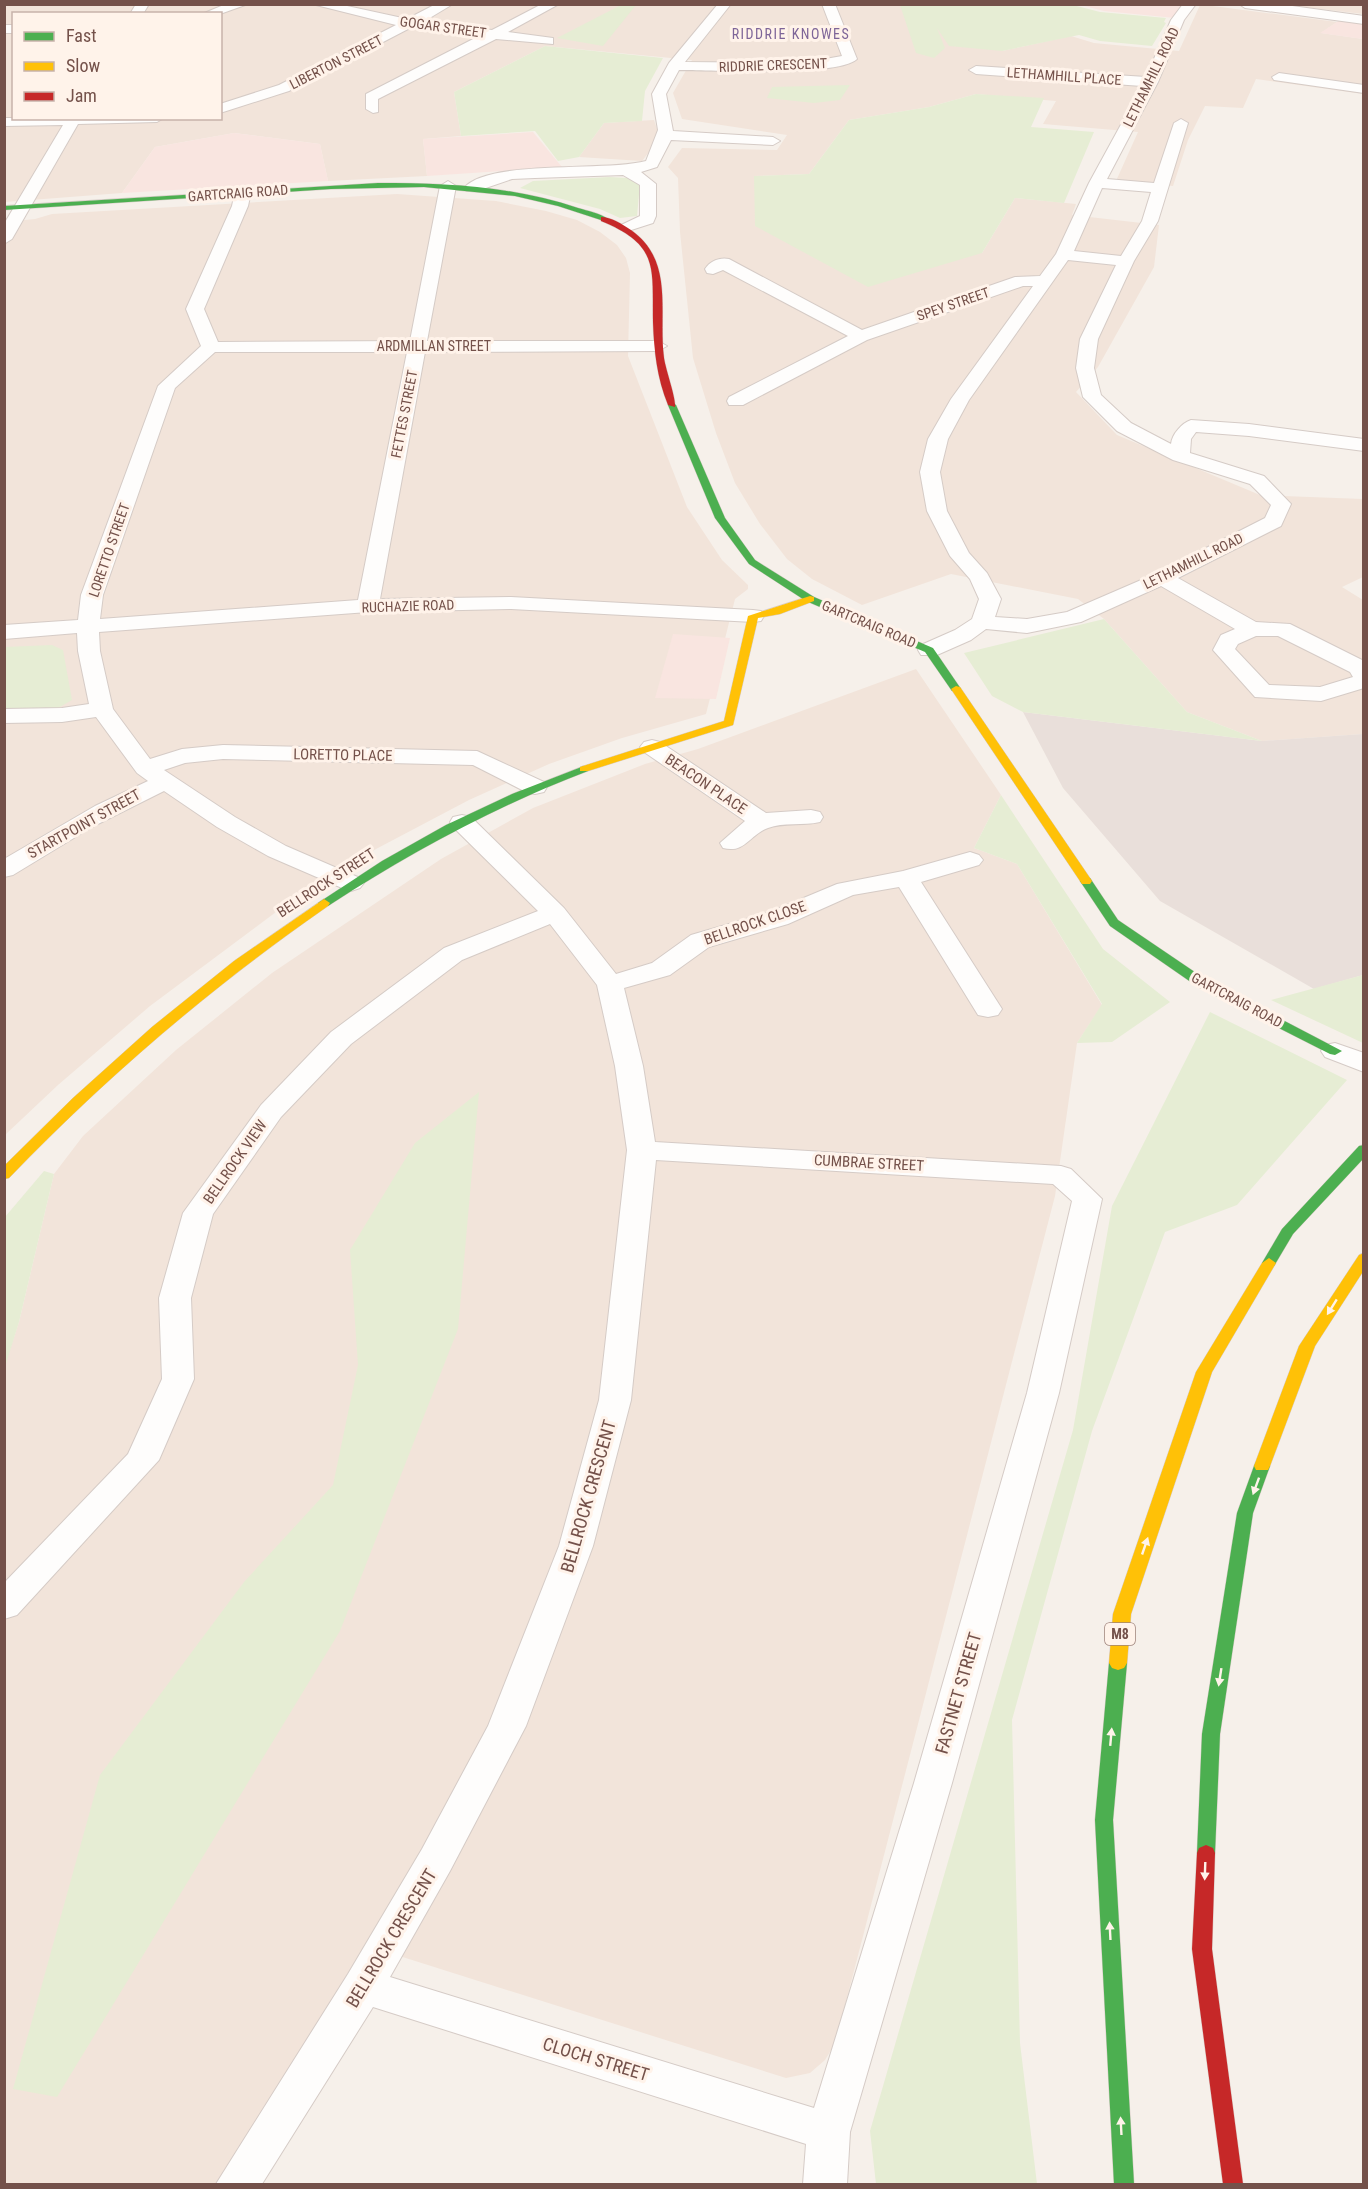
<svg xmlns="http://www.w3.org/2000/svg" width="1368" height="2189" viewBox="0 0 1368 2189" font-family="'Roboto Condensed',sans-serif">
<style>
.residential{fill:#f2e4da;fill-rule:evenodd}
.commercial{fill:#f9e5e0}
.industrial{fill:#e9dfda}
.green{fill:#e6edd4}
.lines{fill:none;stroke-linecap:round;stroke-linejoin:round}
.street-casing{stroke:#d5cbc6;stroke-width:2}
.fast-casing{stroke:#d7ccc7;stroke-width:1}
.slow-casing{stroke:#d7ccc7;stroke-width:1}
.jam-casing{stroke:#d7ccc7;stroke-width:1}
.street{fill:#fefdfc;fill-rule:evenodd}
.fast{fill:#4caf50;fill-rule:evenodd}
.slow{fill:#ffc107;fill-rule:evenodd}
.jam{fill:#c62828;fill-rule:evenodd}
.oneway{fill:#fff3ea}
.labels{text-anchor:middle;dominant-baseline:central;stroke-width:6;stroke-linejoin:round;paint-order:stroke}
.far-street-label{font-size:14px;fill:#74514a;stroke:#fff3ea}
.far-neighbourhood-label{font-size:14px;letter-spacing:1.5px;fill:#7e6598;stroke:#fff3ea}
.shield{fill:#fff3ea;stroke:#9e827a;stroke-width:1.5}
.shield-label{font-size:14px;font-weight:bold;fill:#74514a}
.street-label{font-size:15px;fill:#74514a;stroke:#fff3ea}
.near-street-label{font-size:18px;fill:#74514a;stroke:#fff3ea}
</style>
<rect width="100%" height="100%" fill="#f6f0ea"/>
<g class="residential">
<path d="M921 4 1002 51 1071 36 1094 43 1179 51 1200 5H1205L1337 22 1321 33 1363 39V94L1256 79 1243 108 1205 106 1188 140 1173 186 1116 181 1138 132 1043 124 1056 101 976 94 929 107 849 120 809 174 754 176 982 253 1015 198 1076 204 1072 215 1159 225 1154 267 1098 367 1076 392 1117 435 1260 495 1363 499V577L1342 587 1363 600V734L1262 741 1187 712 1104 619 1078 599 951 574 862 605 812 579 787 559 760 524 735 483 716 433 693 358 680 232 678 178 668 167 682 148 777 150 787 135 682 119 673 93 692 60 545 46 454 92 461 136 423 139 427 176 328 181 320 144 234 133 155 147 122 193 5 202V5ZM14 14H220V118H14Z"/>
<polygon points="1288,5 1363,5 1363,14"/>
<polygon points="654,120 658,132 656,143 642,161 579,157 604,123"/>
<polygon points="397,194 496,201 546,211 577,220 600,232 617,245 626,258 630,273 628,356 687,507 722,560 748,585 748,589 735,599 706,714 622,738 549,764 469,800 376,849 288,903 150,1006 58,1085 5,1135 5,222 35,219 52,214"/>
<polygon points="916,669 1001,795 974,848 1017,864 1102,1005 1077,1043 1055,1196 835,2044 825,2060 810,2073 786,2078 371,1947 219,2184 5,2184 4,1367 19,1322 54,1174 83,1136 176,1050 272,973 441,859 533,808 645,764 698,749"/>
</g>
<g class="commercial">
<polygon points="1081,5 1183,5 1175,18 1104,11"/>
<polygon points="1343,18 1363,21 1363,39 1320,33"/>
<polygon points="533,132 562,167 427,176 423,139"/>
<polygon points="234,133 320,144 328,181 122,193 155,147"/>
<polygon points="673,634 730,638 716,699 655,698"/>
</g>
<polygon class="industrial" points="1023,712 1262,741 1363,734 1363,975 1314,989 1160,901 1063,788"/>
<g class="green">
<polygon points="621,5 636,5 603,46 557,38"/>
<polygon points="900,5 1073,5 1100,12 1166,18 1164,22 1166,23 1152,46 1100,41 1079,35 1002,51 949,46 937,28 945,48 934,58 916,53"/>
<polygon points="545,46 663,58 645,91 642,121 604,123 579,157 558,161 535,131 461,136 454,92"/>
<polygon points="850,85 840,100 814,103 767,98 772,87"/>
<polygon points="976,94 1044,98 1031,127 1094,132 1064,203 1015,198 982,253 868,287 755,226 754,176 809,174 849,120 929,107"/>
<polygon points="610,177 627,178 640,183 637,216 620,218 600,209 520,188 533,181"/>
<polygon points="1104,619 1187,712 1262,741 1023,712 992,696 964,653"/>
<polygon points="52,645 63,650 72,700 58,708 5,709 5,647"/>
<polygon points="1001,795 1103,949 1170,1002 1112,1042 1077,1043 1102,1004 1017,864 974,848"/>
<polygon points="1363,975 1363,1043 1271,1000"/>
<polygon points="1210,1012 1347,1080 1237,1205 1165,1232 1092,1431 1012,1720 1020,2043 1037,2184 876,2184 870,2131 1073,1430 1112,1206"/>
<polygon points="479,1092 458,1329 340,1631 57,2097 13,2089 100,1775 244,1582 333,1485 358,1365 350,1250 415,1143"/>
<polygon points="44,1171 54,1174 19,1322 5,1367 5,1217"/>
</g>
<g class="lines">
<defs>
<g id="street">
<polygon points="136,4 149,4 143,14 130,14"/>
<polygon points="226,4 248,4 220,14 202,14"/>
<polygon points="312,4 338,4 407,19 436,4 453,4 423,22 492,30 542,4 559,4 508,32 553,38 553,44 496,39 378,99 378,112 373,113 366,109 366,94 479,36 410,28 289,91 220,113 220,104 279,85 396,25"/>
<path d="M718 4H731L685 62 803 63 842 56 822 4H835L857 59C839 77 709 70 679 70L666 94 673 131 773 137 780 141 773 145 671 140 657 167 641 172 656 184V216L653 223 625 232 617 227 640 216V185L623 175 535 178 512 179 477 191H467L464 188C488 159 605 172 646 161L658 130 652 94 669 63Z"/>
<path d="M1183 4H1196L1184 20 1158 82 1107 179 1154 183 1174 123 1181 119 1188 123 1158 221 1134 261 1098 339 1094 368 1101 395 1131 423 1171 444C1172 434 1182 423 1191 420L1249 424 1364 439V451L1249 436 1196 432 1191 439 1190 453 1264 476 1291 504 1281 526 1178 578 1256 622 1290 624 1364 661V688L1321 701 1255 697 1213 650 1221 635 1235 629 1161 586 1081 622 1027 633 986 629 971 640 937 655H921L918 650 921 645 955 630 972 619 979 599 970 579 950 556 927 511 920 472 928 439 951 399 1033 286H1023L867 340 743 405H729L727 401 729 397 848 336 723 270 713 274 707 273 705 269C710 261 720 257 729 259L862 330 1015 277 1040 276 1056 254 1089 183 1142 86 976 74 969 70 976 66 1146 77 1171 20ZM1102 188 1151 192 1142 221 1121 256 1074 251ZM1068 260 1116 265 1080 339 1076 368 1083 397 1117 431 1173 460 1250 484 1271 505 1265 518 1155 574 1067 612 1027 619 995 617 1001 599 987 573 969 553 947 511 940 472 948 439 969 400ZM1256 636H1278L1350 672 1353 677 1320 687 1269 685 1235 649 1238 644Z"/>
<polygon points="1239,4 1278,4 1364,16 1364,24 1245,8"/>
<rect x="4" y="25" width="10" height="8"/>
<polygon points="1279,73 1364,85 1364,93 1274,80 1272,77"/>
<polygon points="4,118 164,118 157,122 78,124 12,239 4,244 4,224 63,125 4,126"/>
<path d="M448 181 456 186 427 341H658L667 346 658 351 425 352 380 599 511 597 753 610 761 611 764 616 761 621 753 622 511 609 368 612 99 632 100 651 113 709 150 759 182 749 223 745 477 751 544 782 547 787 544 792 535 794 526 792 473 765 223 759 185 763 164 770 235 817 286 846 360 878 364 883 360 888 351 891 342 888 268 856 217 827 164 791 92 827 13 875 4 877V859L95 806 148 781 137 773 96 717 62 722 4 723V709L62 708 89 704 78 651 77 633 4 639V625L78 620 81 595 158 386 201 346 186 309 232 206 235 192 243 187 248 189 251 192 248 206 204 309 218 342 410 341 440 186ZM215 352H407L358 600 100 619 103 595 175 388Z"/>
<path d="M652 740 660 742 766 813 811 810 820 812 823 817 820 822C803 826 783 822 768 828 750 834 745 854 723 848L720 843 745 821 644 752 640 747 644 742Z"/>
<path d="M462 815 471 817 564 908 616 974 652 963 691 935 770 912 837 884 903 871 970 852 979 855 983 860 979 865 921 882 1002 1009 998 1015 988 1017 978 1015 899 887 853 895 788 924 709 947 670 975 624 988 643 1066 655 1142 1061 1166 1071 1169 1102 1199 1059 1393 952 1783 850 2132 847 2184H803L806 2144 373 2007 262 2184H216L348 1974 422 1849 488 1726 559 1546 599 1400 627 1150 615 1066 597 985 550 924 462 960 351 1044 281 1117 213 1214 191 1298 194 1379 159 1460 17 1615 4 1619V1583L128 1454 162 1379 159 1298 183 1213 261 1105 331 1032 444 948 538 911 453 827 450 822 453 817ZM656 1160 1053 1184 1072 1201 1027 1393 914 1783 814 2108 390 1977 450 1871 526 1726 593 1546 631 1400Z"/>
<polygon points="1335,1043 1364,1053 1364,1072 1325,1057 1321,1051 1325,1045"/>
</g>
<g id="fast">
<path d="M378 183C445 183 513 186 578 208 588 211 600 213 608 219L604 221 558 206 515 196 424 187 331 189 4 210V206Z"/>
<polygon points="672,402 676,405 725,518 755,560 814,597 933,648 961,689 960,691 952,691 925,652 806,601 749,564 715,518 668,405"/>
<path d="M584 766 588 767V771C496 806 411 852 328 906H320L318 903 382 861 446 825 512 794Z"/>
<polygon points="1086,877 1090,878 1118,920 1208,981 1342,1051 1335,1055 1330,1054 1198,987 1110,926 1080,881"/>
<polygon points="1364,1145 1364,1158 1293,1234 1274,1266 1264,1266 1262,1263 1282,1229 1359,1146"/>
<polygon points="1262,1460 1268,1462 1270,1466 1253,1513 1220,1734 1215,1853 1213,1858 1206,1861 1199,1858 1197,1853 1202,1734 1237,1513 1254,1466 1256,1462"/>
<polygon points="1118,1656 1124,1658 1127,1663 1113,1820 1134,2184 1114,2184 1095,1820 1109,1663 1112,1658"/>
</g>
<g id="slow">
<polygon points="810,596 814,597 814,601 780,614 758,618 733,725 588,771 580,771 580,767 724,721 748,616"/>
<polygon points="956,686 960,687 1092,881 1090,884 1082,884 1080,881 951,689"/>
<path d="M324 899 330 903 328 906C213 986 107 1076 9 1178L4 1179V1166L73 1098 152 1027 234 961Z"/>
<polygon points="1364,1253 1364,1270 1315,1346 1270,1466 1268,1470 1256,1470 1254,1466 1299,1346 1359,1255"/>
<polygon points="1269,1258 1276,1263 1212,1372 1131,1614 1127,1663 1124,1668 1118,1670 1112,1668 1109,1663 1113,1614 1196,1372 1262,1263"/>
</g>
<g id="jam">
<path d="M601 217C611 217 622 224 631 230 675 261 658 312 664 358 666 371 676 398 675 407L668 405C657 378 654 351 653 322 652 268 660 245 601 221Z"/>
<polygon points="1206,1845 1213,1848 1215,1853 1212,1949 1243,2184 1223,2184 1192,1949 1197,1853 1199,1848"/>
</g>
</defs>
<use href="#street" class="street-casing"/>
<use href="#fast" class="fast-casing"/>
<use href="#slow" class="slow-casing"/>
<use href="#jam" class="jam-casing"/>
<use href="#street" class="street"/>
<use href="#fast" class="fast"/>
<use href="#slow" class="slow"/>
<use href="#jam" class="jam"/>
</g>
<defs><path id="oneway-solid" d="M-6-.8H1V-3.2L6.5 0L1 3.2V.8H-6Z" transform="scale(1.5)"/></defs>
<g class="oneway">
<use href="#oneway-solid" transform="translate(1332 1307) rotate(122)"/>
<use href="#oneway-solid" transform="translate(1256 1486) rotate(110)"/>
<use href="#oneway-solid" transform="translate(1145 1546) rotate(-71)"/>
<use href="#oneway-solid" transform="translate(1220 1677) rotate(99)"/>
<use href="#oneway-solid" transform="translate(1111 1737) rotate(-85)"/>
<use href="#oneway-solid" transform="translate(1205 1871) rotate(92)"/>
<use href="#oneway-solid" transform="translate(1110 1931) rotate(-93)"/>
<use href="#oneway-solid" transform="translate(1121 2126) rotate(-93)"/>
</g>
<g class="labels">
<g class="far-street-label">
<text transform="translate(443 27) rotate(8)">GOGAR STREET</text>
<text transform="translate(336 62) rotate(-27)">LIBERTON STREET</text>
<text transform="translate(773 65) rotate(-2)">RIDDRIE CRESCENT</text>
<text transform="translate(1064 76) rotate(4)">LETHAMHILL PLACE</text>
<text transform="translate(1151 77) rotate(-64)">LETHAMHILL ROAD</text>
<text transform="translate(238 193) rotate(-4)">GARTCRAIG ROAD</text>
<text transform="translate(953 304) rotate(-19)">SPEY STREET</text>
<text x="434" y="346">ARDMILLAN STREET</text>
<text transform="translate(404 414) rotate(-79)">FETTES STREET</text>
<text transform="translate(109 550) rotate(-71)">LORETTO STREET</text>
<text transform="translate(1193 561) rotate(-26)">LETHAMHILL ROAD</text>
<text transform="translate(408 606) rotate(-2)">RUCHAZIE ROAD</text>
<text transform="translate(869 624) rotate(23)">GARTCRAIG ROAD</text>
<text transform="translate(1237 1000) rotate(28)">GARTCRAIG ROAD</text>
</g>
<g class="far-neighbourhood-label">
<text x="791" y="34">RIDDRIE KNOWES</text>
</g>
<rect class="shield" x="1105" y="1623" width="30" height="22" rx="4.5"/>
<g class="shield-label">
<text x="1120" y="1634">M8</text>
</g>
<g class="street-label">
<text transform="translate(343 755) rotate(1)">LORETTO PLACE</text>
<text transform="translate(706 784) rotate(34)">BEACON PLACE</text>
<text transform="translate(84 824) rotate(-29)">STARTPOINT STREET</text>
<text transform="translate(326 883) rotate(-33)">BELLROCK STREET</text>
<text transform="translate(755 923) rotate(-19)">BELLROCK CLOSE</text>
<text transform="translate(235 1162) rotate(-55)">BELLROCK VIEW</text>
<text transform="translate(869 1163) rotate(3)">CUMBRAE STREET</text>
</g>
<g class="near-street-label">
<text transform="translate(588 1496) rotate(-74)">BELLROCK CRESCENT</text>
<text transform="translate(958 1693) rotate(-74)">FASTNET STREET</text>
<text transform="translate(391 1938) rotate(-59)">BELLROCK CRESCENT</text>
<text transform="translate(596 2059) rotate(17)">CLOCH STREET</text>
</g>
</g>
<rect width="1368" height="2189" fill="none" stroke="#74514a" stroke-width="12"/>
<rect x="12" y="12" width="210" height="108" fill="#fff3ea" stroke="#c7b2aa" stroke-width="1.5"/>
<rect x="24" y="32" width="30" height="9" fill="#4caf50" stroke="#c7b2aa" stroke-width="1.5"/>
<text x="66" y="42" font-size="18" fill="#74514a">Fast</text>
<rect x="24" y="62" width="30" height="9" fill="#ffc107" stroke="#c7b2aa" stroke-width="1.5"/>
<text x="66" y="72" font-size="18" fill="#74514a">Slow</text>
<rect x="24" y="92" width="30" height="9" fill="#c62828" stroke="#c7b2aa" stroke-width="1.5"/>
<text x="66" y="102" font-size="18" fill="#74514a">Jam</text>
</svg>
